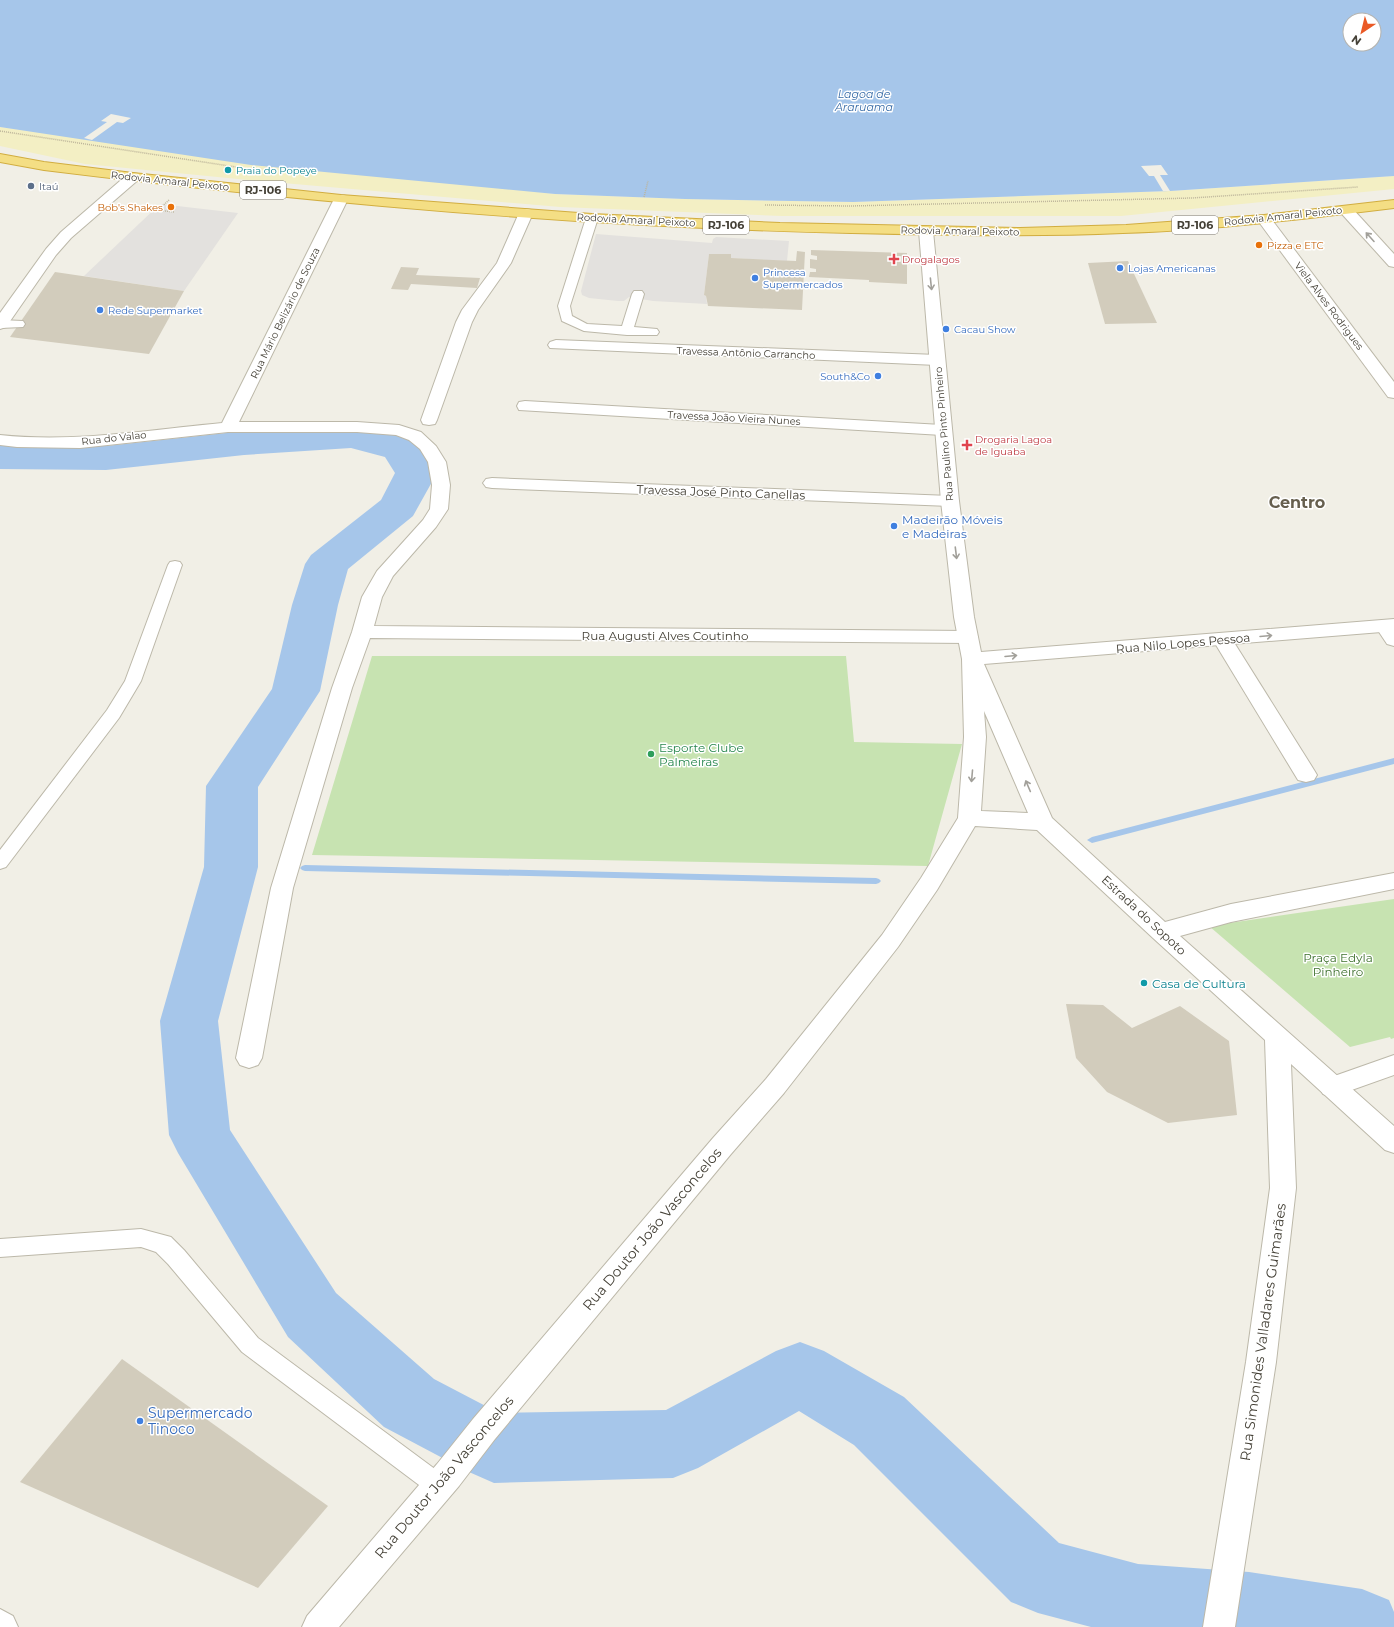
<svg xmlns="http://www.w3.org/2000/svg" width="1394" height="1627" viewBox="0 0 1394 1627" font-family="Montserrat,sans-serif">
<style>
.green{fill:#c7e3b1}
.sand{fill:#f3efc4}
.parking{fill:#e3e1de}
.water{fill:#a6c6ea;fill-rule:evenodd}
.pier{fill:#f1efe6}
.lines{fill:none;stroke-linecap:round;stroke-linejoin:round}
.stream{fill:#a6c6ea;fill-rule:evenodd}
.river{fill:#a6c6ea;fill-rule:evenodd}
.building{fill:#d2ccbc}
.service-casing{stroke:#bcb8a9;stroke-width:2}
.minor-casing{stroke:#bcb8a9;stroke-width:2}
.tertiary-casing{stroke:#bcb8a9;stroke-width:2}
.trunk-casing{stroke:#d1ad40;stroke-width:2}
.path{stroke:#bdb59b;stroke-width:1.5;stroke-dasharray:1 1;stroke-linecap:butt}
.service{fill:#fff;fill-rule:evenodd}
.minor{fill:#fff;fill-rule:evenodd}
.tertiary{fill:#fff;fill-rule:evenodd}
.trunk{fill:#f4de84;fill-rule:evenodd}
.oneway{stroke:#a2a09a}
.culture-dot{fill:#0f9aa8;stroke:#fff;stroke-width:1.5}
.service-dot{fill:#5c6f8a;stroke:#fff;stroke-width:1.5}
.food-dot{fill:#e8710a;stroke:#fff;stroke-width:1.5}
.health-dot{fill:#e0444e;stroke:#fff;stroke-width:1.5}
.shop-dot{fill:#3f7fe0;stroke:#fff;stroke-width:1.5}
.leisure-dot{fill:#2e9e5b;stroke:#fff;stroke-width:1.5}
.labels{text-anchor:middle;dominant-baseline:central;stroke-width:3;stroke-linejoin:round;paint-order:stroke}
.far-culture-label{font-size:10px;fill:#0d838f;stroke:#fff;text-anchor:start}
.far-street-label{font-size:10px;fill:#444036;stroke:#fff}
.far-service-label{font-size:10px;fill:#4e5e75;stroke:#fff;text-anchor:start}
.far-food-label{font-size:10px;fill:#c56008;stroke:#fff;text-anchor:end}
.far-health-label{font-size:10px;fill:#be3a42;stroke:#fff;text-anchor:start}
.far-shop-label{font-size:10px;fill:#366cbe;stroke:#fff;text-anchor:start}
.far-water-label{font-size:11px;font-style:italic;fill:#376ba7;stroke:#fff}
.shield{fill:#fff;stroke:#7c7972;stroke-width:1}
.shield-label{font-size:11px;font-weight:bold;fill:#444036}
.street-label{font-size:12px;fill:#444036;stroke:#fff}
.shop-label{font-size:12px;fill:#366cbe;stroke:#fff;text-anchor:start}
.leisure-label{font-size:12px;fill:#27864d;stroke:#fff;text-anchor:start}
.park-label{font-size:12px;fill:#3f712e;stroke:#fff}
.culture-label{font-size:12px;fill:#0d838f;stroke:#fff;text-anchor:start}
.near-street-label{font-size:14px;fill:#444036;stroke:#fff}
.near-shop-label{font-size:14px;fill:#366cbe;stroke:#fff;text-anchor:start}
.district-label{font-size:16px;font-weight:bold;fill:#665f4e;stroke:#fff}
</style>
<rect width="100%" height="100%" fill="#f1efe6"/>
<g class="green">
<polygon points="372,656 846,656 854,742 962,744 928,866 312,855"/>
<polygon points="1394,899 1394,1038 1391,1039 1390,1037 1350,1047 1209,926"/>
</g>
<polygon class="sand" points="0,127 84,138 555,194 685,199 853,202 1170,191 1394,176 1394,189 1121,216 782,216 560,207 248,180 85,164 0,146"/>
<g class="parking">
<polygon points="160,204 238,213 184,291 84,276"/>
<polygon points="596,234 712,243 713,239 716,237 789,241 787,261 731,258 731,254 709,254 704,295 706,296 707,304 653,301 629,297 624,301 618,301 589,298 582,295 581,291"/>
</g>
<path class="water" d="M0 0H1394V176L1170 191 853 202 685 199 555 194 251 165 0 127ZM1350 20H1374V44H1350Z"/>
<g class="pier">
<polygon points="111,114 131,118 123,123 117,122 92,140 84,138 107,122 101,121"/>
<polygon points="1161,165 1168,175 1160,175 1170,191 1163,191 1154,176 1149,176 1141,166"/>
</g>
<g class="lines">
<g class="stream">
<polygon points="1394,758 1394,764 1092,843 1087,840 1092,837"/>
<polygon points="253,863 256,864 258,866 256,868 253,869 231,870 228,869 226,867 228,865 231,864"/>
<polygon points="305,865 876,878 879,879 881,881 879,883 876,884 305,871 302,870 300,868 302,866"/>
</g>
<polygon class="river" points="351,424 414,439 437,473 413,516 348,569 338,605 320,691 258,787 258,867 218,1021 230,1130 336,1293 434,1379 499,1413 666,1410 776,1351 800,1342 824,1351 904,1397 1059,1543 1138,1564 1249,1572 1362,1589 1389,1600 1394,1612 1394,1627 1091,1627 1038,1613 1011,1602 854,1445 799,1411 698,1468 673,1478 494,1483 469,1472 384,1427 288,1337 178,1153 169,1135 160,1021 204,867 206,786 272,689 292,605 305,564 311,555 381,500 395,473 385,457 351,448 244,455 106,470 0,469 0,445 106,446 244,431"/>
</g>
<g class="building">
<polygon points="811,250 907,253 907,284 869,282 869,280 809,277 810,272 816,272 816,269 810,268 810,259 817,260 817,256 811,255"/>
<polygon points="797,251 805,252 802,310 708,306 706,296 704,295 709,254 731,254 731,258 796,261"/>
<polygon points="1128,261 1157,323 1105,324 1088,263"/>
<polygon points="401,267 419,268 416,275 480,278 477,288 411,284 408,290 391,289"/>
<polygon points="55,272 184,291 149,354 10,337"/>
<polygon points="1066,1004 1103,1005 1132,1028 1180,1006 1229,1041 1237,1115 1168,1123 1107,1092 1076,1058"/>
<polygon points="122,1359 328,1506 258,1588 20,1482"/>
</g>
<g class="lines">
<defs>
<g id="service">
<polygon points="592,215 598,218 570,306 572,316 587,324 622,326 632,294 634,291 642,291 644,294 634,327 657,329 659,332 657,335 627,335 584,331 562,321 558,306 586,218"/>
<polygon points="0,320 23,321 25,324 23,327 0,328"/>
<polygon points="175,561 180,562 182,565 141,681 119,718 6,867 0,869 0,850 107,710 125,681 168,565 170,562"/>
<polygon points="141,1229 171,1237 184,1250 258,1338 447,1478 451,1486 447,1494 439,1498 431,1494 242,1352 168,1264 156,1252 141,1247 0,1257 0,1239"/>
</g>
<g id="minor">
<polygon points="133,173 138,174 140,177 138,180 71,238 56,255 6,327 0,329 0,313 46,249 61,232 128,174"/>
<path d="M341 195 346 196 348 199 239 422H357L399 425 421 432 436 446 446 462 450 485 448 509 436 527 393 576 382 597 374 626 968 631 975 633 978 637 975 641 968 643 370 638 352 688 293 888 262 1058 258 1065 249 1068 240 1065 236 1058 271 888 332 688 352 632 362 597 377 571 423 520 430 509 432 485 428 462 420 449 409 440 396 435 357 432H228L80 448 17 447 0 445V435C74 443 148 430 222 423L334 199 336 196Z"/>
<polygon points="526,209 531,210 533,213 511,263 478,310 472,322 437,420 435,424 429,425 423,424 421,420 456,322 462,310 497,263 519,213 521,210"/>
<polygon points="1264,215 1269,216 1394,382 1394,398 1388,397 1259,222 1257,219 1259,216"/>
<polygon points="556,340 937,355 943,357 945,360 943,363 937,365 550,348 548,345 550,342"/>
<polygon points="525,401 942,425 948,426 951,430 948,434 942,435 519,410 517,406 519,402"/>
<polygon points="492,478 950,496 956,497 959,501 956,505 950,506 492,488 486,487 483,483 486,479"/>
<polygon points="1385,620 1392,622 1394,625 1394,646 1387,644 1375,626 1378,622"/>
<polygon points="1223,634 1230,636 1314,770 1317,775 1314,780 1306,782 1298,780 1213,640 1216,636"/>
<polygon points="1394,1055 1394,1075 1332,1097 1323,1094 1319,1087 1323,1080"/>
<polygon points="0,1609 13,1616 18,1627 0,1627"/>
</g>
<g id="tertiary">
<polygon points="1346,206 1351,207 1394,254 1394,267 1389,266 1341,213 1339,210 1341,207"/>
<path d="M926 227 931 228 933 231 959 501 974 617 981 652 1394 619V631L984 664 1052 818 1165 922 1231 904 1394 873V889L1231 922 1180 936 1394 1126V1153L1385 1150 1291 1064 1296 1188 1276 1362 1235 1627H1203L1246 1362 1270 1188 1265 1040 1153 938 1037 830 975 826 937 890 898 947 784 1093 731 1154 495 1439 459 1486 339 1627H302L307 1616 437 1464 473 1419 713 1138 766 1079 882 935 921 878 958 818 964 737 962 659 954 617 941 501 919 231 921 228ZM984 711 1028 813 981 811 986 737Z"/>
</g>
<path id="trunk" d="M0 154 44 162 133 173 341 195 592 214 780 223 1020 228 1126 225 1264 215 1394 200V208C1304 219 1214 230 1123 233 1032 237 942 235 851 233 581 227 312 203 44 170L0 162Z"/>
</defs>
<use href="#service" class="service-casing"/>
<use href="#minor" class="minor-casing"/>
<use href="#tertiary" class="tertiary-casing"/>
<use href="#trunk" class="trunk-casing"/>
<g class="path">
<polyline points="0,131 236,167"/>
<polyline points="644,197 648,181"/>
<polyline points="169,200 158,210 174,212"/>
<polyline points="765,205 850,206 1192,198 1358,187"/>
</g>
<use href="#service" class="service"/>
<use href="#minor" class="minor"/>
<use href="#tertiary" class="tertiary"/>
<use href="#trunk" class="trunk"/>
</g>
<defs><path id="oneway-shaft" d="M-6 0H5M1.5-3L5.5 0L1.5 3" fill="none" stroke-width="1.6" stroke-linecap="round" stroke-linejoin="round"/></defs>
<g class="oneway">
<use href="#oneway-shaft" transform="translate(1370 237) rotate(-132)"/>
<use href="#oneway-shaft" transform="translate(931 284) rotate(84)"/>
<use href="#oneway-shaft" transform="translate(956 553) rotate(83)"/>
<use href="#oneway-shaft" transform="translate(1266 636) rotate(-5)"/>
<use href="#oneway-shaft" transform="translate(1011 656) rotate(-5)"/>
<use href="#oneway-shaft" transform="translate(972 776) rotate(95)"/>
<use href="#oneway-shaft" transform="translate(1028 786) rotate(-113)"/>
</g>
<g class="culture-dot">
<circle cx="228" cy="170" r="4"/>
<circle cx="1144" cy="983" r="4"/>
</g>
<circle class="service-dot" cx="31" cy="186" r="4"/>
<g class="food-dot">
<circle cx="171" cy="207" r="4"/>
<circle cx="1259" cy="245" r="4"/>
</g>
<g class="health-dot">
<path d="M892 253h4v4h4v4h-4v4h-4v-4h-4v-4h4z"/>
<path d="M965 439h4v4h4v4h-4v4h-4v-4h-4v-4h4z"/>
</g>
<g class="shop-dot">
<circle cx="1120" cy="268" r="4"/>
<circle cx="755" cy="278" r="4"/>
<circle cx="100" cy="310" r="4"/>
<circle cx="946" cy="329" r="4"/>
<circle cx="878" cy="376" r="4"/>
<circle cx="894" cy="526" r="4"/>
<circle cx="140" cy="1421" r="4"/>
</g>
<circle class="leisure-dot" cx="651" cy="754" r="4"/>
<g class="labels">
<g class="far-culture-label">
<text x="236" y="170">Praia do Popeye</text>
</g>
<g class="far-street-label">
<text transform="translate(170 181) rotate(6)">Rodovia Amaral Peixoto</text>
<text transform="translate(1283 216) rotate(-6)">Rodovia Amaral Peixoto</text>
<text transform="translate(636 220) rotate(3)">Rodovia Amaral Peixoto</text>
<text transform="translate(960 231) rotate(1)">Rodovia Amaral Peixoto</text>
<text transform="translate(1329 306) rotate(53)">Viela Alves Rodrigues</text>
<text transform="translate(285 313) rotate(-64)">Rua Mário Belizário de Souza</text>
<text transform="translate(746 353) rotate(2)">Travessa Antônio Carrancho</text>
<text transform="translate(734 418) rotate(3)">Travessa João Vieira Nunes</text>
<text transform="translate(944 434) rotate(-95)">Rua Paulino Pinto Pinheiro</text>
<text transform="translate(114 438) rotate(-6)">Rua do Valao</text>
</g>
<g class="far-service-label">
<text x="39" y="186">Itaú</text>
</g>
<g class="far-food-label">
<text x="163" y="207">Bob's Shakes</text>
<text x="1267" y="245" text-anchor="start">Pizza e ETC</text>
</g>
<g class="far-health-label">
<text x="902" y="259">Drogalagos</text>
<text x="975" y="439">Drogaria Lagoa<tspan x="975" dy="12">de Iguaba</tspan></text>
</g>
<g class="far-shop-label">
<text x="1128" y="268">Lojas Americanas</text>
<text x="763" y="272">Princesa<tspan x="763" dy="12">Supermercados</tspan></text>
<text x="108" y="310">Rede Supermarket</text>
<text x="954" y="329">Cacau Show</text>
<text x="870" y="376" text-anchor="end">South&amp;Co</text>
</g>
<g class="far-water-label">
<text x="864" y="94">Lagoa de<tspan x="864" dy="13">Araruama</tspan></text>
</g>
<g class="shield">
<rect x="240" y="181" width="46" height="18" rx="3"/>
<rect x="703" y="216" width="46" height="18" rx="3"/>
<rect x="1172" y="216" width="46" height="18" rx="3"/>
</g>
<g class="shield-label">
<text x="263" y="190">RJ-106</text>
<text x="726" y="225">RJ-106</text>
<text x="1195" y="225">RJ-106</text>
</g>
<g class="street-label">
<text transform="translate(721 492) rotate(2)">Travessa José Pinto Canellas</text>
<text x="665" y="635">Rua Augusti Alves Coutinho</text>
<text transform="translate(1183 643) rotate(-5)">Rua Nilo Lopes Pessoa</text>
<text transform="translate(1144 915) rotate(43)">Estrada do Sopoto</text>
</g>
<g class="shop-label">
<text x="902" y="519">Madeirão Móveis<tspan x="902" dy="14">e Madeiras</tspan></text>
</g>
<g class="leisure-label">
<text x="659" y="747">Esporte Clube<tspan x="659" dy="14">Palmeiras</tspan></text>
</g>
<g class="park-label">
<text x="1338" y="957">Praça Edyla<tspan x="1338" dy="14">Pinheiro</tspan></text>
</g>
<g class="culture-label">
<text x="1152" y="983">Casa de Cultura</text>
</g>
<g class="near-street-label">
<text transform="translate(652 1229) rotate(-50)">Rua Doutor João Vasconcelos</text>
<text transform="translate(1263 1332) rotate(-82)">Rua Simonides Valladares Guimarães</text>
<text transform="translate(444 1477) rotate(-50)">Rua Doutor João Vasconcelos</text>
</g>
<g class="near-shop-label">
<text x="148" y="1413">Supermercado<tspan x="148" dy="16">Tinoco</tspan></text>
</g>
<g class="district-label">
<text x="1297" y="502">Centro</text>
</g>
</g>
<g transform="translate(1362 32) rotate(215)"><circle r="19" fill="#ffffff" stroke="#b4b3af"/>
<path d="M0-3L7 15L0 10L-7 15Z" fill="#ea5925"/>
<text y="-6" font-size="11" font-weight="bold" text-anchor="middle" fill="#444036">N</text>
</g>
</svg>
